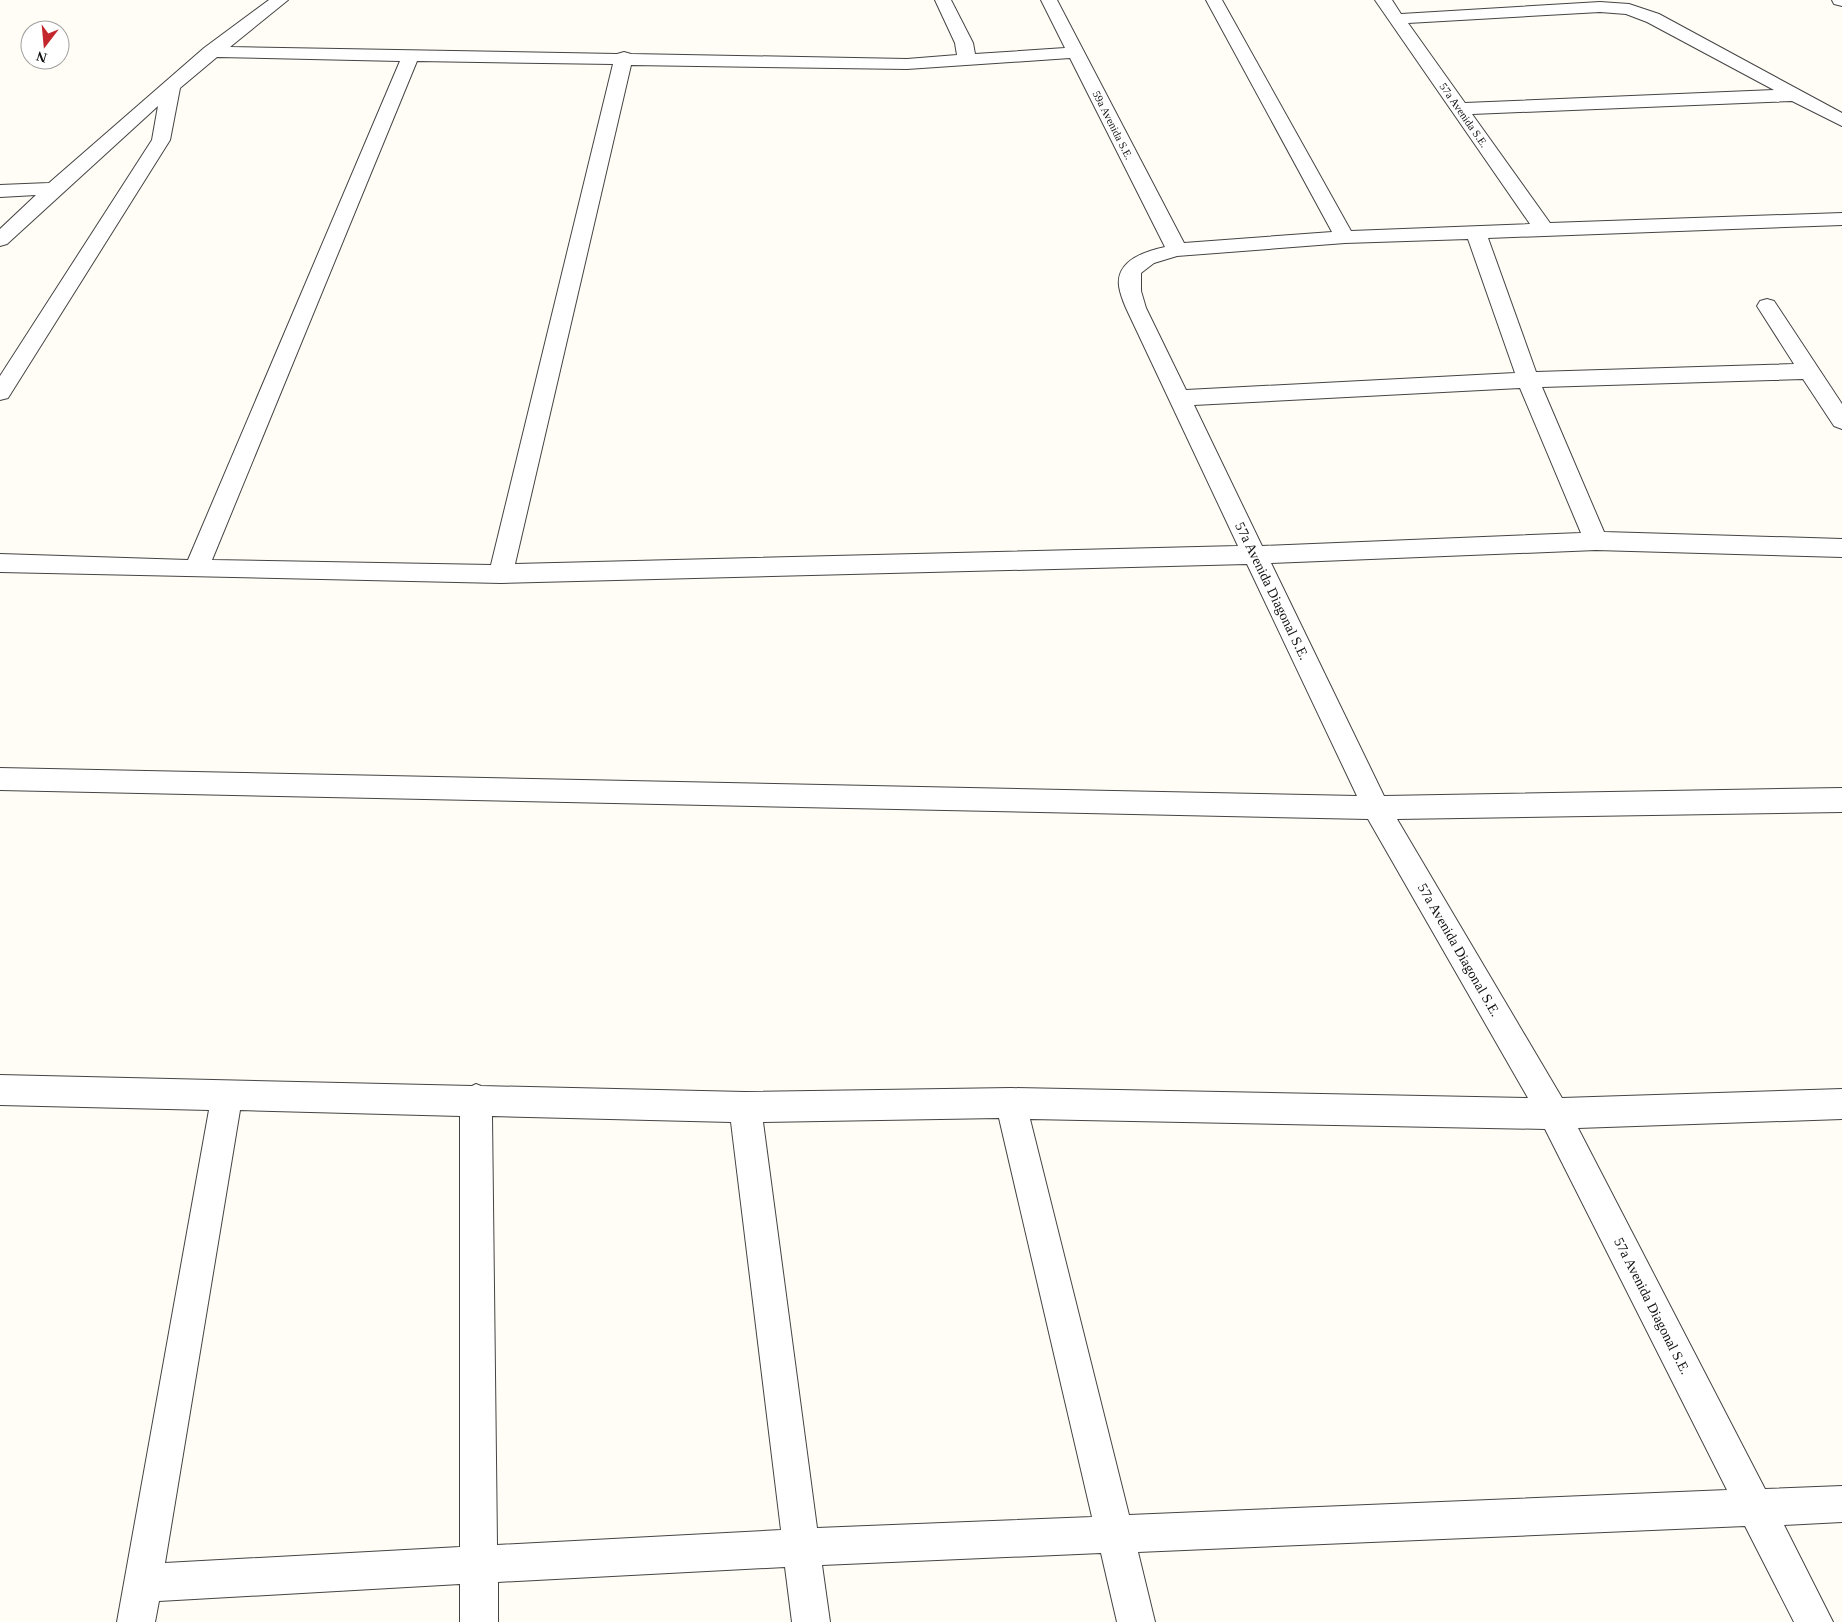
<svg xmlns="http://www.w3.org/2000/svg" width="1842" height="1622" viewBox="0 0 1842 1622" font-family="'Times New Roman',serif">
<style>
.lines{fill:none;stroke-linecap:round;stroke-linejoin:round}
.minor-casing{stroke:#444;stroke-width:2}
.minor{fill:#fff;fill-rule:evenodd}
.labels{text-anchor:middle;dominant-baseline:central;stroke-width:5;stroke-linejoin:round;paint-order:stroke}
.far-street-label{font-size:11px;fill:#111;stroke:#fff}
.street-label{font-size:14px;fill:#111;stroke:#fff}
</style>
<rect width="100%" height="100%" fill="#fffdf5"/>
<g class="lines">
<defs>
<g id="minor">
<path d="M269 0H288L230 47 617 54 624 52 631 54 907 59 957 55 955 43 935 0H951L973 43 975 54 1065 48 1041 0H1057L1184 243 1332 232 1206 0H1222L1351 231 1530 224 1375 0H1392L1401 14 1600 2 1629 4 1659 14 1842 113V126L1792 101 1472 114 1550 223 1842 213V225L1488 238 1536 372 1794 364 1757 306 1760 301 1767 299 1774 301 1842 404V429L1834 426 1803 379 1542 387 1604 532 1842 539V557L1596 550 1271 563 1384 796 1842 788V812L1397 819 1562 1098 1842 1089V1119L1578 1128 1765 1489 1842 1486V1522L1784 1525 1833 1622H1794L1745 1526 1138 1552 1155 1622H1117L1101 1553 822 1565 830 1622H792L785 1567 498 1582V1622H460V1584L159 1601 155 1622H117L209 1110 0 1105V1075L472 1086 476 1084 481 1086 745 1092 1011 1088 1528 1098 1368 819 0 790V768L1357 796 1247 564 501 583 0 572V554L188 560 400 61 217 57 180 88 170 140 8 398 0 400V376L152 140 158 106 7 244 0 246V229L36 195 0 197V185L49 183 204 48ZM1600 12 1626 14 1647 22 1774 90 1465 103 1408 23ZM1070 58 1165 247C1146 251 1116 260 1119 286 1120 293 1123 301 1126 308L1238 546 515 564 631 65 907 69ZM417 61 613 64 491 565 212 560ZM1468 239 1515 373 1186 390 1146 308 1141 291V273L1154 263 1177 256 1345 243ZM1520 388 1581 533 1262 546 1194 405ZM240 1110 460 1116V1547L165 1563ZM492 1116 731 1122 781 1530 497 1545ZM999 1118 1092 1517 817 1528 763 1122ZM1030 1119 1545 1129 1727 1490 1129 1515Z"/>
<polygon points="1832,0 1842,0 1842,6 1834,4"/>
</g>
</defs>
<use href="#minor" class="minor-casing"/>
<use href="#minor" class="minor"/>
</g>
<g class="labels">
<g class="far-street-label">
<text transform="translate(1464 115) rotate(55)">57a Avenida S.E.</text>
<text transform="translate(1113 125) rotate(63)">59a Avenida S.E.</text>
</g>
<g class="street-label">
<text transform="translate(1272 591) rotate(64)">57a Avenida Diagonal S.E.</text>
<text transform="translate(1459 950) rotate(60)">57a Avenida Diagonal S.E.</text>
<text transform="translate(1652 1306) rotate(63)">57a Avenida Diagonal S.E.</text>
</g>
</g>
<g transform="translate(45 45) rotate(196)"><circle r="24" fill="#ffffff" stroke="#a0a0a0"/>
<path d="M0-4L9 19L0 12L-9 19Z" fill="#c4262e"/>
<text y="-8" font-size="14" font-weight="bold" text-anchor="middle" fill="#111111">N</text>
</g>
</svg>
